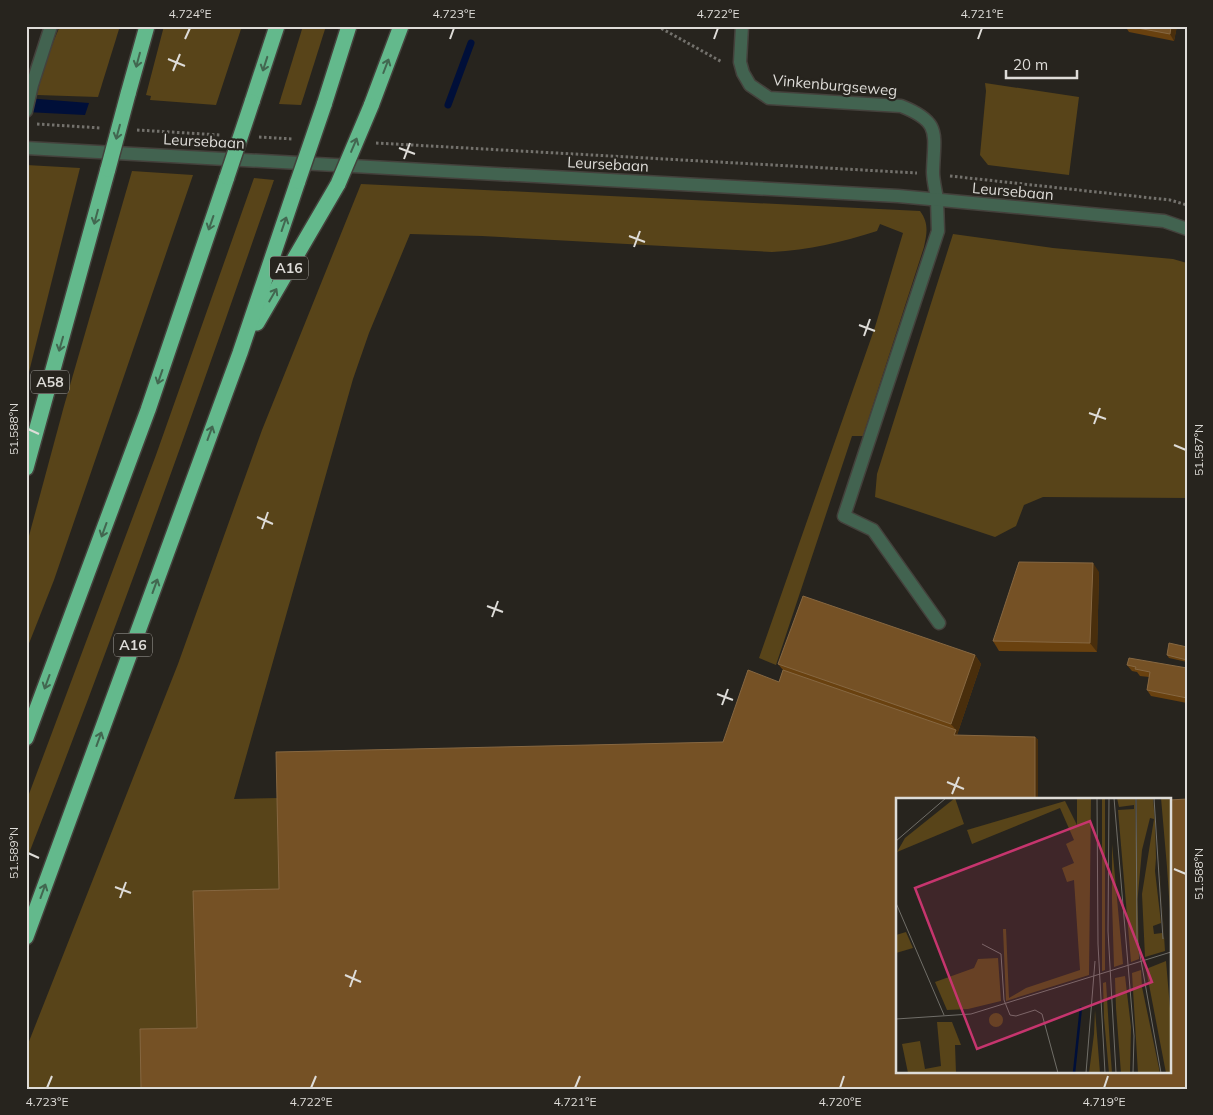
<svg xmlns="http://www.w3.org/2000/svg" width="1213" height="1115" viewBox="0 0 1213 1115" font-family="Mulish,sans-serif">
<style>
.green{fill:#584419}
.water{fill:#000f39}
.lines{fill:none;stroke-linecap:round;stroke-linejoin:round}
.stream{stroke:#000f39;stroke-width:7}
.service-casing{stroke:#44413c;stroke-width:15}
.minor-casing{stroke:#44413c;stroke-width:15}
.tertiary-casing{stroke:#44413c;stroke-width:15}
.motorway-casing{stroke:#44413c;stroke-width:18}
.path{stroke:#73716c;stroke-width:3;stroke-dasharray:2.5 2.5;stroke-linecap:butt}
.service{stroke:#426350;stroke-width:12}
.minor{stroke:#426350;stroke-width:12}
.tertiary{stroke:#426350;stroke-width:12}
.motorway{stroke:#63b98c;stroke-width:15}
.motorway-bridge-casing{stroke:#44413c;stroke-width:18;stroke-linecap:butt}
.motorway-bridge{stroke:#63b98c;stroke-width:15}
.wall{fill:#69410f}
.shaded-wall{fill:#492e0c}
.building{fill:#755125;stroke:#866741}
.oneway{stroke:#426750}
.ticks{fill:none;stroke:#dedcd8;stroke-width:2}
.labels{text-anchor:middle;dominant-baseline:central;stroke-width:4.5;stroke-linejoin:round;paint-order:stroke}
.shield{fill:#27241e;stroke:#a7a5a0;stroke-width:1}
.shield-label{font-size:14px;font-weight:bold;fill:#dedcd8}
.street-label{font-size:15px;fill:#dedcd8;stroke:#27241e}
.inset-river{fill:none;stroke:#000f39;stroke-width:2.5}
.inset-road{fill:none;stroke:#706e68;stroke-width:1}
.view{fill:#c6356e;fill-opacity:0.15;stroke:#c6356e;stroke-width:2.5}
.inset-edge{fill:none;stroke:#dedcd8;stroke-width:2.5}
.neatline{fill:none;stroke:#dedcd8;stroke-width:2}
.ticks-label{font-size:12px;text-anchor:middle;fill:#dedcd8}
</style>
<rect width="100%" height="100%" fill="#27241e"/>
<g class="green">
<path d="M60 26H120L98 97 37 95C42 71 50 49 60 26Z"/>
<polygon points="164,26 242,26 216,105 150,100 151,96 146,95"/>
<polygon points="303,26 326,26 301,105 279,104"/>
<polygon points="985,83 1079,97 1069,175 988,165 980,155 986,91"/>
<polygon points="26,165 80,168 26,384"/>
<polygon points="132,171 193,175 54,580 26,651 26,547 64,406"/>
<path d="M254 178 274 180C195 409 114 636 26 861V802L156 455Z"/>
<path d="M361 184 920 211C929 223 927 233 924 247L863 436H852L776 665 759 658 875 327 903 233 880 224 877 231C842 242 809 250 772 252L482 236 410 234 369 333 353 379 234 799 279 798 281 892 199 1031 143 1089H26V1049L178 664 262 430Z"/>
<polygon points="953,234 1053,248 1173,259 1187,263 1187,498 1043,497 1024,505 1016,526 995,537 875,497 877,474"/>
</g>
<polygon class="water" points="26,98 89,103 85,115 26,112"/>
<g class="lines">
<polyline class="stream" points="448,105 471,43"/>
<defs>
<g id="service">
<polyline points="26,111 32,85 51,26"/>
<polyline points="937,200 938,231 844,516 873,530 939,623"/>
</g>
<path id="minor" d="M742 26 740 62 743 73 750 85 769 98 901 106C942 122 934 134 933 172 933 181 936 191 937 200"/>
<polyline id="tertiary" points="26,148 898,196 1164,221 1187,229"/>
<g id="motorway">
<polyline points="128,94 147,26"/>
<polyline points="252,102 277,26"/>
<polyline points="324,105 349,26"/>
<polyline points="371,106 401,26"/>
<polyline points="257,323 338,184"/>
<polyline points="26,468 108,169"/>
<polyline points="26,738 148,410 227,177"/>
<polyline points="26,937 240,353 298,181"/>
</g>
</defs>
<use href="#service" class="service-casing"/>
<use href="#minor" class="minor-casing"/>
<use href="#tertiary" class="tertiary-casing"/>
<use href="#motorway" class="motorway-casing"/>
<g class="path">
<polyline points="657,26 722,62"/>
<polyline points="37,124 101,128"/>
<polyline points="137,130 220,135"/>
<polyline points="259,137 293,139"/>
<polyline points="376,143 917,173"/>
<polyline points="950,176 1170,200 1187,205"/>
</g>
<use href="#service" class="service"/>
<use href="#minor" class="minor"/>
<use href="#tertiary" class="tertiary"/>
<use href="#motorway" class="motorway"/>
<defs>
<g id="motorway-bridge">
<polyline points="108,169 128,94"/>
<polyline points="227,177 252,102"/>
<polyline points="298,181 324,105"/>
<polyline points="338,184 371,106"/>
</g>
</defs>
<use href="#motorway-bridge" class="motorway-bridge-casing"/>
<use href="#motorway-bridge" class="motorway-bridge"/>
</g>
<g class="wall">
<polygon points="1125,26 1177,26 1174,41 1129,32"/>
<polygon points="1099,572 1097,652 999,651 993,641"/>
<polygon points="1187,647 1187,662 1169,658 1167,655"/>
<polygon points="975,655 981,664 957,735 1035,737 1038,740 1038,799 897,799 197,1028 279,889 723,742 779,682 783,670 778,664"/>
<polygon points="1127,665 1187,668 1187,703 1151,696 1147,690 1149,677 1140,676 1137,672 1132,671"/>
</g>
<g class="shaded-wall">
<polygon points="1171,26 1177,26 1174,41 1170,34"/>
<polygon points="1093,563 1099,572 1097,652 1090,643"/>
<polygon points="975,655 981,664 956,738 954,735 956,730 951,724"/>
<polygon points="1035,737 1038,740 1038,799 1035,799"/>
</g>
<g class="building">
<polygon points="1127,26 1171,26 1170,34"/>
<polygon points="1019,562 1093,563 1090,643 993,641"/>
<polygon points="803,596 975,655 951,724 778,664"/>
<polygon points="1169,643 1187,647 1187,660 1167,655"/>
<polygon points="1129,658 1187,668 1187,698 1147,690 1150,672 1135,669 1136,667 1127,665"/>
<polygon points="748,670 779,682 783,670 956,730 954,735 1035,737 1035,799 897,799 897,1071 1169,1071 1169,800 1187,799 1187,1089 141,1089 140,1029 197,1028 193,891 279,889 276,752 723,742"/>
</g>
<defs><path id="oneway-shaft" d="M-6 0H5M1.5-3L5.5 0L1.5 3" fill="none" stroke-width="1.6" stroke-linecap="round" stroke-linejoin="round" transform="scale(1.25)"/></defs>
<g class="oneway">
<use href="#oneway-shaft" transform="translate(138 60) rotate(105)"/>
<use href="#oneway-shaft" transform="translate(265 64) rotate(108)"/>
<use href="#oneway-shaft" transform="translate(386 66) rotate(-69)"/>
<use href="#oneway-shaft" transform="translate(118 132) rotate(105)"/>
<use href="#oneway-shaft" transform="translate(354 145) rotate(-67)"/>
<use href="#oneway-shaft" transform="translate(96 217) rotate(105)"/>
<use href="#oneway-shaft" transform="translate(211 223) rotate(109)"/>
<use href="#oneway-shaft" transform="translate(284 224) rotate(-71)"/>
<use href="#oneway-shaft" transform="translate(273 295) rotate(-60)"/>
<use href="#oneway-shaft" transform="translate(61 344) rotate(106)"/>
<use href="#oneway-shaft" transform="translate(160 377) rotate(109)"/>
<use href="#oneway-shaft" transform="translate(210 433) rotate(-70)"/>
<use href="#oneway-shaft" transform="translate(104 530) rotate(110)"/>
<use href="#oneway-shaft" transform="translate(155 586) rotate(-70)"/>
<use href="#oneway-shaft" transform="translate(47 682) rotate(110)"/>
<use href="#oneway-shaft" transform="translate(99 739) rotate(-70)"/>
<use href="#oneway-shaft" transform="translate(43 891) rotate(-70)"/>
</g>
<path class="ticks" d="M185 39 190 28M450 39 454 28M714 39 718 28M978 39 982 28M168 59 185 66M173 71 180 54M399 148 415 154M404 159 410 143M629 236 645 242M634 247 640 231M859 325 875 331M864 336 870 319M1089 413 1106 419M1094 424 1100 408M28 429 39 434M1174 445 1186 450M257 517 273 524M262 529 268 512M487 606 503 612M492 617 498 601M717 694 733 700M722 705 728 689M947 782 964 789M952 794 959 777M28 853 39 858M1174 869 1186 874M115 887 131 893M120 898 126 882M345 975 361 982M350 987 356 970M47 1088 52 1076M311 1088 316 1076M575 1088 580 1076M840 1088 844 1076M1104 1088 1108 1076"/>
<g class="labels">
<g class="shield">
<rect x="270" y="256.5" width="38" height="23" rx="4"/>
<rect x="31" y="370.5" width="38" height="23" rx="4"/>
<rect x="114" y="633.5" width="38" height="23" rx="4"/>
</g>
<g class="shield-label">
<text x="289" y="268">A16</text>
<text x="50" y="382">A58</text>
<text x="133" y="645">A16</text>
</g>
<g class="street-label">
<text transform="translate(835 85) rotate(5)">Vinkenburgseweg</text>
<text transform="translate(204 141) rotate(3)">Leursebaan</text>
<text transform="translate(608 164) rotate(3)">Leursebaan</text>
<text transform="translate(1013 191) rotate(5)">Leursebaan</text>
</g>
</g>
<g transform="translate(896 798)">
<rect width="275" height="275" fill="#27241e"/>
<path d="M59 0 68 26 1 54 9 40ZM181 0H195L193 177 110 203 107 131H110L113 200 130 190 184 172 178 82 171 84 166 70 178 65 170 46 178 42 164 10 76 46 71 32 169 3 181 27ZM206 0H209V172L206 173ZM221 0H239L243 161 235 164 222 12 238 11V7L223 9ZM241 0H257L259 24 260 60 259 73 265 125 257 128 258 136 266 135 268 141 259 0 269 153 249 159 246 96 258 21 254 20 246 52 241 107ZM265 0H275V128L271 69ZM216 46 227 166 218 169 216 103ZM10 134 17 150 0 155V137ZM102 160 105 203 72 211 51 212 39 184 78 170 82 161ZM270 163 275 222V275H270L250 171ZM245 172 246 189 264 275H242L236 175ZM229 178 235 229 234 275H225L220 210 219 180ZM210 184 214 248 216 275H213L208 220 207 185ZM199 212 204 275H193L198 236ZM93 222a7 7 0 1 1 14 0a7 7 0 1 1-14 0ZM41 224H56L65 247H59L60 275H12L6 246 24 243 29 271 45 268Z" fill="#584419"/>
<path class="inset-river" d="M178 275 185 209"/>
<path class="inset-road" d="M201 0 202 146 209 275M213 0 212 133 220 275M218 0 238 238 237 275M240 0 241 140 265 275M258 0 267 141M0 43 50 0M0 105 48 217M86 146 105 156 108 202 114 217 120 218 139 212 146 216 162 275M0 221 75 216 275 154M190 275 199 163"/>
<path class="view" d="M194 23 256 184 81 251 19 90Z"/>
<rect width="275" height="275" class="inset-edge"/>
</g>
<rect width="1213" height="1115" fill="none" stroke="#27241e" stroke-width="55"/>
<path d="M1006 70v8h71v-8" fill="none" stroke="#dedcd8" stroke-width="2.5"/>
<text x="1013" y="70" font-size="15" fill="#dedcd8" stroke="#27241e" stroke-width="4" paint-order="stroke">20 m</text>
<rect x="28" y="28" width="1158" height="1060" class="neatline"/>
<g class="ticks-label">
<text x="190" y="18">4.724°E</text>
<text x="454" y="18">4.723°E</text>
<text x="718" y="18">4.722°E</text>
<text x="982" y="18">4.721°E</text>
<text transform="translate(14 429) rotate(-90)" y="4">51.588°N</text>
<text transform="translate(1199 450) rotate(-90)" y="4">51.587°N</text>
<text transform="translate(14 853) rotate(-90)" y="4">51.589°N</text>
<text transform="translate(1199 874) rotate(-90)" y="4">51.588°N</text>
<text x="47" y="1106">4.723°E</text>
<text x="311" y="1106">4.722°E</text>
<text x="575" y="1106">4.721°E</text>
<text x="840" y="1106">4.720°E</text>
<text x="1104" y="1106">4.719°E</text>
</g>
</svg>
